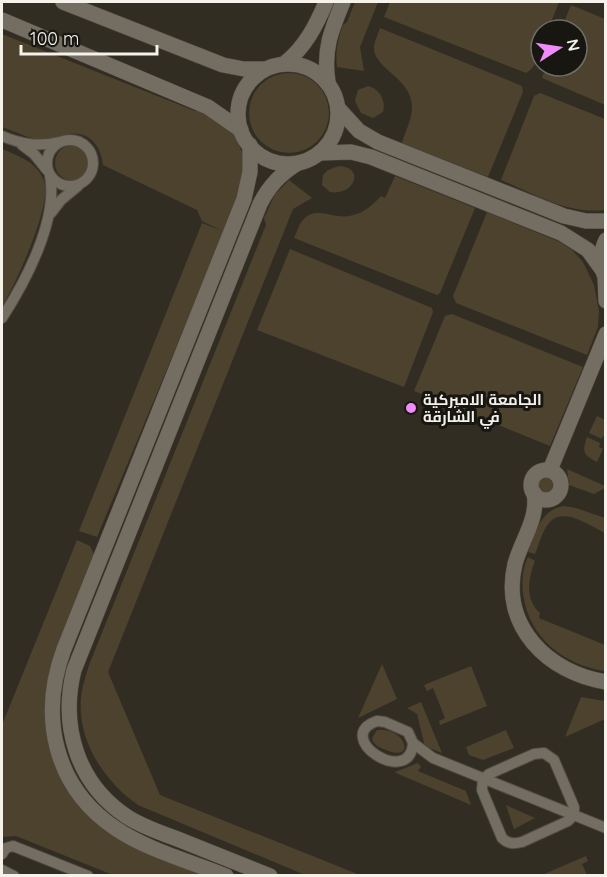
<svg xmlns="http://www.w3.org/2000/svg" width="607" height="877" viewBox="0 0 607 877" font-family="Quicksand,Cairo,sans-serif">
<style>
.green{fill:#4c422d}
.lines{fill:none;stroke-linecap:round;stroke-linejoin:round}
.street-casing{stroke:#4f4a42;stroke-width:12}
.secondary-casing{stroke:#4f4a42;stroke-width:16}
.street{stroke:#736d62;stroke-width:10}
.secondary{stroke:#736d62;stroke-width:15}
.poi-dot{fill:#ee8cf9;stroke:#181611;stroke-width:2}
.labels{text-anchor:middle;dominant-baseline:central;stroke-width:6;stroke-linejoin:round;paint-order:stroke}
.poi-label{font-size:15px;font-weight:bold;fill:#f5f2ec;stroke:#181611;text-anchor:start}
</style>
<rect width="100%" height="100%" fill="#322d23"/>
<g class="green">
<path d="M355 2H378L360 47 364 71 337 67C335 51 338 39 343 25L347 22Z"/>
<path d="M390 2H559L548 30H541C541 43 540 66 526 73L384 17Z"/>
<polygon points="571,5 605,19 605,105 542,78 546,66 577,66 577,30 561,30"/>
<path d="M380 28 522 86 523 92 488 177 402 143C405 132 412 119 412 107 412 77 372 69 374 46 375 40 378 34 380 28Z"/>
<path d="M2 34 195 111 202 109 234 133 245 159 242 189 97 537 79 531 202 223 222 231 202 221 197 210 103 165C100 135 74 124 50 143L28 137 2 127Z"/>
<circle cx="289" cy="113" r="40"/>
<path d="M368 86C380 89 386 101 383 112L373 118 361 113 355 101 358 90Z"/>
<path d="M540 93 605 119V210C569 215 534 194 501 180L534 96Z"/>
<circle cx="73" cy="163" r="18"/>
<path d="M2 149C19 156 37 162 44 181 53 203 15 286 2 306Z"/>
<path d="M339 166C365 167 355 196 330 192L322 185 323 175 328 170Z"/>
<path d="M395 176 475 208 440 293 437 295 294 238C297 232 299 224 303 220 315 205 333 219 349 216 362 214 372 206 381 196L385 198Z"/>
<path d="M289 180 312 198 293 209 108 672 160 795 360 875H305L138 805C104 781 77 741 81 697 82 687 86 676 89 665L266 225 264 218 275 194Z"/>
<polygon points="487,212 560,242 572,250 583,262 594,285 599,311 598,327 587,355 456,303 453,296"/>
<polygon points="290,249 432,308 433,312 404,387 257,330"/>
<polygon points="452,314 583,367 550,446 414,391 445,316"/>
<polygon points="597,416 605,420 605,437 603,436 602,439 589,433"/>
<path d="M587 437 600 443 599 447 603 449 597 462C583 455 582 451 587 437Z"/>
<polygon points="567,469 605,486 605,488 594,494 569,485"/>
<circle cx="546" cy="484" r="9"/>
<path d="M564 506 576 508 605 518V533C590 526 563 506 549 523 542 531 539 545 535 554L528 552C536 532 540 510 564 506Z"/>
<polygon points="77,540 90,546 94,554 56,655 48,710 84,807 209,875 113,875 16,836 3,837 2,841 2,725"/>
<path d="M528 557 535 561C528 578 525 600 540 613L539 618 605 645V671C564 665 529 638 523 594 522 581 522 569 528 557Z"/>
<polygon points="382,664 397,699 358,718"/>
<polygon points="471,666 487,706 440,725 439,721 445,718 433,688 427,691 424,685"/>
<polygon points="581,697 605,701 605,719 565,737"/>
<polygon points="421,702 442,753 427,747 424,743 417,714 407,708"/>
<path d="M377 730C406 727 417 763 386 750 379 747 374 746 372 738Z"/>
<polygon points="506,730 514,748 483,760 469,755 466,747"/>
<polygon points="418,763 421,767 418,771 466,791 471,805 396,773 395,772"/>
<polygon points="506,805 535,818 514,829"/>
<polygon points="586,856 588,861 582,864 587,875 542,875"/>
</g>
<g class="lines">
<defs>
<g id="street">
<path d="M2 136C21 144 38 147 59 142"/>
<circle cx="70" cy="163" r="23"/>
<polyline points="22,145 34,154 47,170"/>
<polyline points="51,213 61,200 78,186"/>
<path d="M2 318C26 281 58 220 50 176"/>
<path d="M377 721 385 722 408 732 413 743C410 789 331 737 377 721Z"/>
<polyline points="413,743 433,758 606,828"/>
<path d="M544 753 554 760 574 807V815L568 821 522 842C514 844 508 844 502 838L482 790 483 779 489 774 534 754Z"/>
<polyline points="2,854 6,848 13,846 88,876"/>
<polyline points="2,870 14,876"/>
</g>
<g id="secondary">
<polyline points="63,2 223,65 244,69 265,69"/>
<polyline points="2,20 208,107 241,130"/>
<path d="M285 63C305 47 316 26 326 2"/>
<circle cx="288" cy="114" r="50"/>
<path d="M328 82C323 50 331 31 343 2"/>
<polyline points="338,108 359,131 378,142 564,216 586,221 606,221"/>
<polyline points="320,153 351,152 371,157 561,233 588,250 601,268"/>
<path d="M606 240C600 253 599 266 606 278"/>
<polyline points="605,277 606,301"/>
<polyline points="550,470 606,334"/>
<circle cx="546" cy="485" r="15"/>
<path d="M534 493C539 518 521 541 515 564 500 626 548 673 606 682"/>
<path d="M226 876C192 862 145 849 115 828 54 787 39 716 64 649L244 199 250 172V145"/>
<path d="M270 876C240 864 210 852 180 840 162 833 142 827 126 816 77 783 60 726 74 670L260 204C269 186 280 174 298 163"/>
</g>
</defs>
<use href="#street" class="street-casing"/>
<use href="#secondary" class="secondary-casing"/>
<use href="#street" class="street"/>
<use href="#secondary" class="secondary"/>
</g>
<circle class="poi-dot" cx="411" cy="408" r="6"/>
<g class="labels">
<g class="poi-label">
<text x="423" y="399">الجامعة الاميركية<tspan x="423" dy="17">في الشارقة</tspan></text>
</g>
</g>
<rect width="607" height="877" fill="none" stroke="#f5f2ec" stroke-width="6"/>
<g transform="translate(559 48) rotate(78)"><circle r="28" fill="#181611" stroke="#706e69" stroke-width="1.5"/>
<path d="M0-4.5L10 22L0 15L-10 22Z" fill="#ee8cf9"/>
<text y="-9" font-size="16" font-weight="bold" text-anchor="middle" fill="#f5f2ec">N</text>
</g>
<path d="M21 45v9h136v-9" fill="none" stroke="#f5f2ec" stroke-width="3"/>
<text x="30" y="45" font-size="18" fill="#f5f2ec" stroke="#181611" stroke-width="4.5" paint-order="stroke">100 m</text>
</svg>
